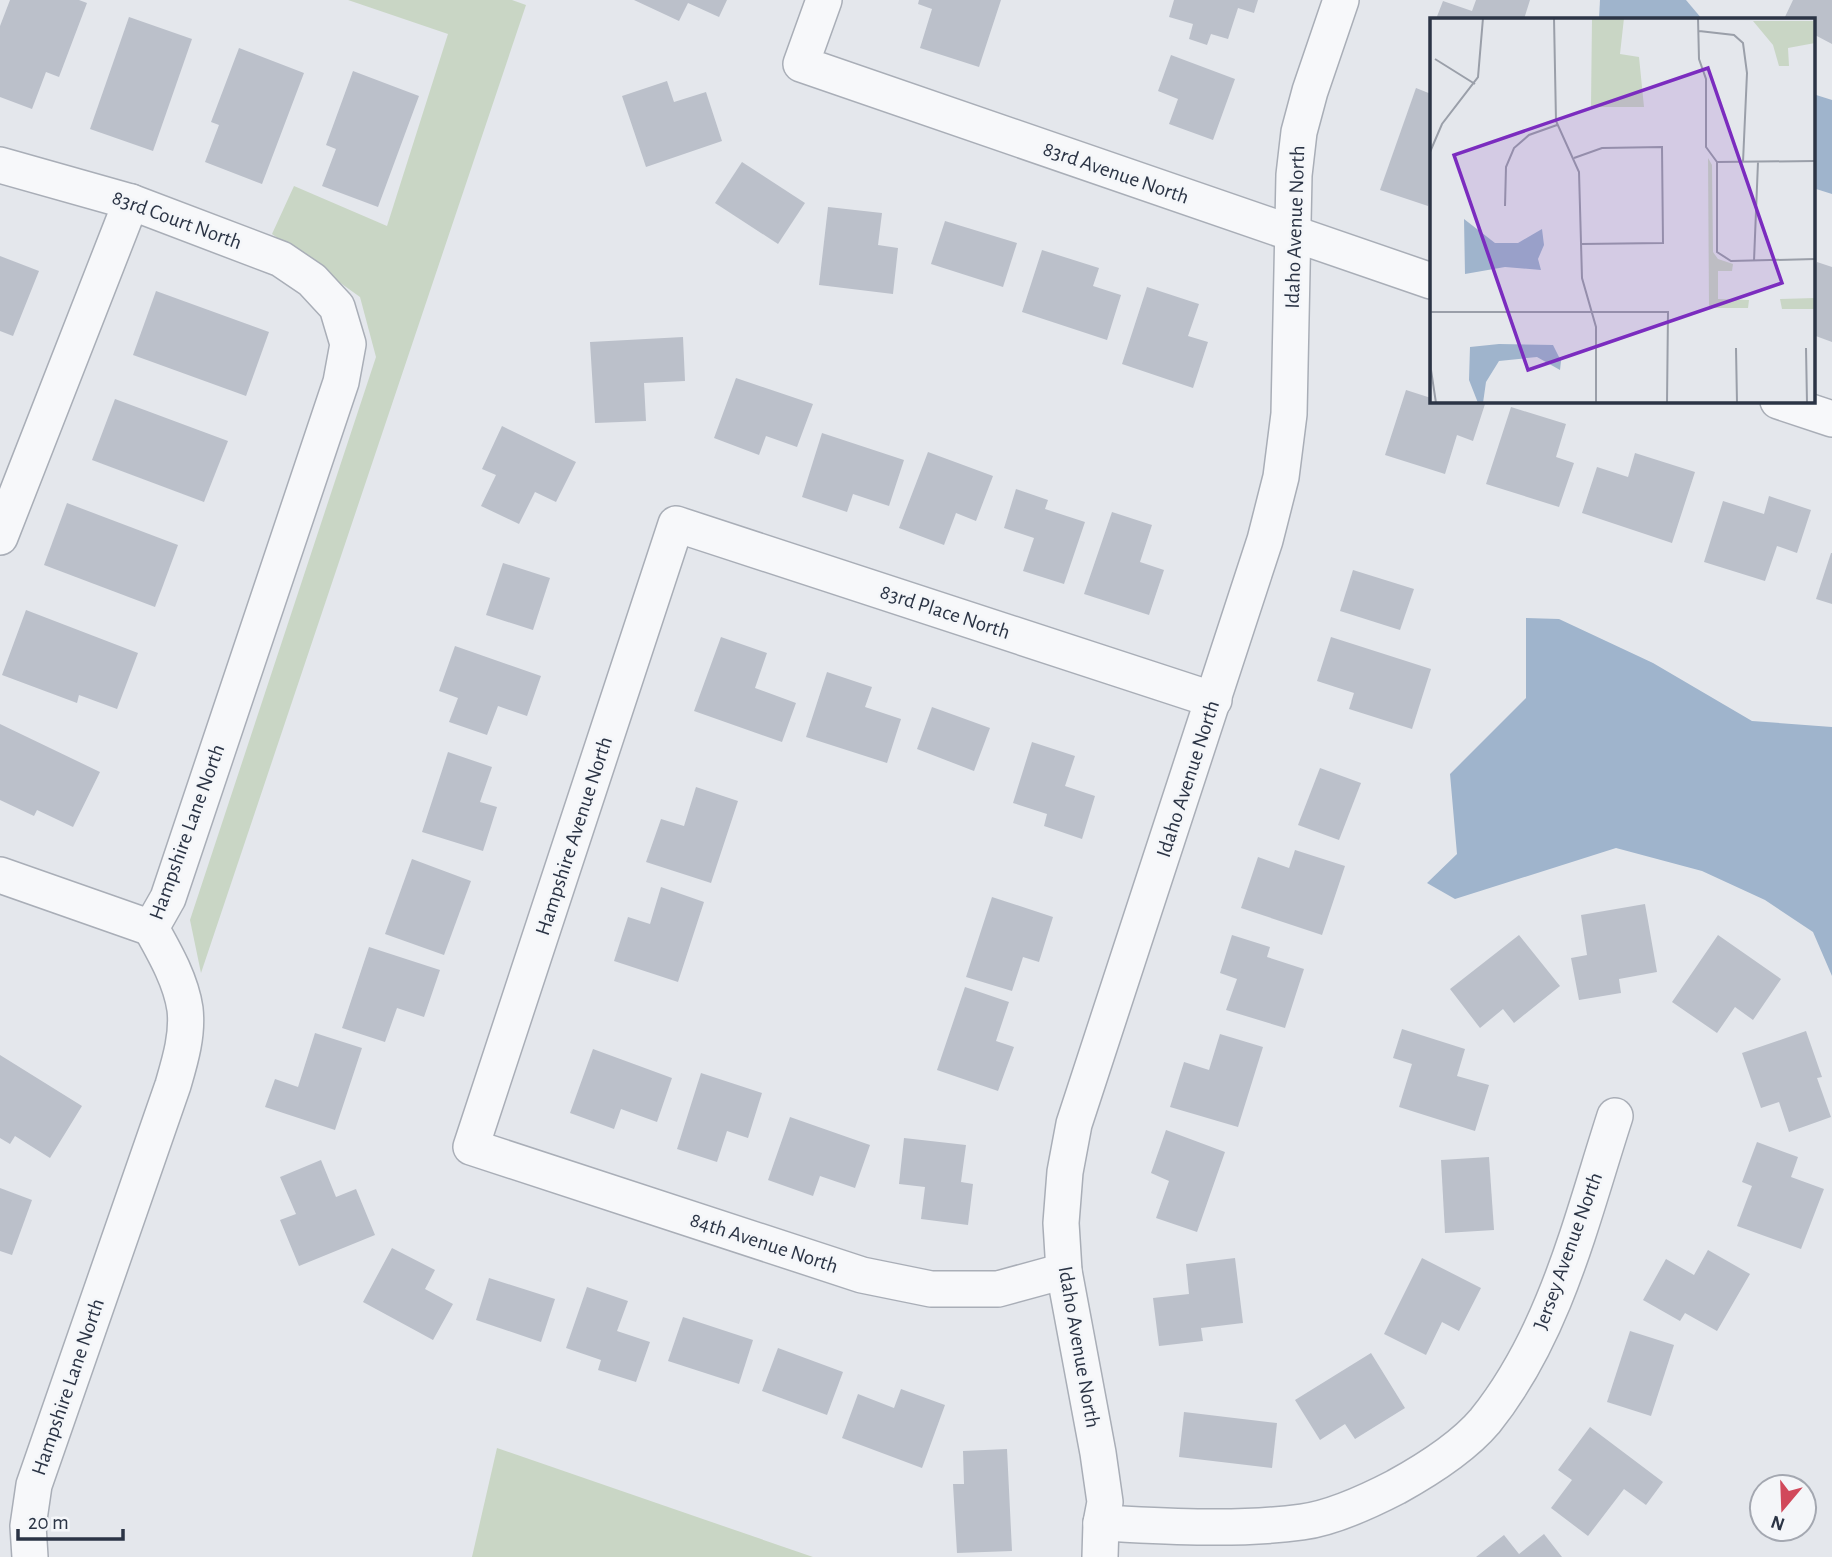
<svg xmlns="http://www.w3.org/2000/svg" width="1832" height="1557" viewBox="0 0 1832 1557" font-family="'Alegreya Sans',sans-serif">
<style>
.green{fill:#c9d6c5}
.water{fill:#9fb4cc}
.building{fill:#bbc0ca}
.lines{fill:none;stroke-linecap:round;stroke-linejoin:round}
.minor-casing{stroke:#a9aeb7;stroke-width:38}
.minor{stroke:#f7f8fa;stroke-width:35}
.labels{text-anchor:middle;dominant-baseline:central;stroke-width:5;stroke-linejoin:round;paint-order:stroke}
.street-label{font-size:21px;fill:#2b3445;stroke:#f4f6f9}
.inset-road{fill:none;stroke:#9a9fa9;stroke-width:2}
.view{fill:#7b2cbf;fill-opacity:0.15;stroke:#7b2cbf;stroke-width:3.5}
.inset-edge{fill:none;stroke:#2b3445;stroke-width:3.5}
</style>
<rect width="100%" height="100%" fill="#e4e7ec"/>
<g class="green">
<polygon points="348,0 512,0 526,5 201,973 190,920 376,357 360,297 272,234 294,186 387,226 448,34"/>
<polygon points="497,1448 813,1557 472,1557"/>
</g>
<g class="water">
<polygon points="1600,0 1686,0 1702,19 1599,19"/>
<polygon points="1813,94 1832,100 1832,194 1813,188"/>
<polygon points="1526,618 1559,619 1653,663 1752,721 1832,727 1832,976 1813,932 1765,900 1702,871 1616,848 1455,899 1427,883 1457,854 1450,774 1526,698"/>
</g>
<g class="building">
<polygon points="10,0 79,0 87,3 59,77 46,72 32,109 0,97 0,26"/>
<polygon points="634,0 727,0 719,17 688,3 679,21"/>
<polygon points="919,0 1001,0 979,67 920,48 932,9 918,4"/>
<polygon points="1174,0 1258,0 1254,13 1238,8 1228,39 1211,34 1207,45 1189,39 1193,24 1169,17"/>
<polygon points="1476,0 1530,0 1524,19 1436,19 1443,1 1472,11"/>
<polygon points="1793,0 1832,0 1832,44 1813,34 1813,19 1784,19"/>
<polygon points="129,17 192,39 153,151 90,129"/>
<polygon points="239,48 304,73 262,184 205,162 219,125 211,122"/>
<polygon points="1171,55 1235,79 1213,140 1169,124 1178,99 1158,91"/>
<polygon points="353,71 419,96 378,207 322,186 336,149 326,145"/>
<polygon points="667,81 674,102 706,92 722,141 646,167 622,96"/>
<polygon points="1416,88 1431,94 1431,196 1428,206 1380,190"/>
<polygon points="742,162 805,203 778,244 715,203"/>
<polygon points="828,207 882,213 878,245 898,248 893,294 819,285"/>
<polygon points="945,221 1017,243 1003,287 931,264"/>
<polygon points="1042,250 1099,268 1093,286 1121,295 1107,340 1022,312"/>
<polygon points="0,256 39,271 13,336 0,331"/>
<polygon points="1817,262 1832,267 1832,342 1813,335 1813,274"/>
<polygon points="1147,287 1199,304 1188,336 1208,342 1193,388 1122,364"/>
<polygon points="156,291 269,332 246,396 133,355"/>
<polygon points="683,337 685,381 644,383 646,421 595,423 590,342"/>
<polygon points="736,378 813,404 797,447 766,436 759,455 714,438"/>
<polygon points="1406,390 1431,398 1431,401 1449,404 1450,401 1486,401 1473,441 1457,435 1445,474 1385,455"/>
<polygon points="115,399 228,441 204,502 92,460"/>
<polygon points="1511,407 1566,424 1556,457 1574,463 1559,507 1486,484"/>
<polygon points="502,426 576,462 556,502 535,492 519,524 481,506 496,475 482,469"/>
<polygon points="822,433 904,460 889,506 853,494 847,512 802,497"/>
<polygon points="928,452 993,476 976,521 956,513 944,545 899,528"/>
<polygon points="1635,453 1695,472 1672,543 1582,513 1597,467 1628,477"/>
<polygon points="1016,489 1048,500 1045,509 1085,522 1064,584 1023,571 1034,538 1004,528"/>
<polygon points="1769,496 1811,510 1797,553 1777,546 1765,581 1704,562 1723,501 1764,514"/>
<polygon points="67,503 178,545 155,607 44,565"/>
<polygon points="1112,512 1152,525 1140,562 1164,570 1149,615 1084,594"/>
<polygon points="1831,553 1832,553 1832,604 1816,599"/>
<polygon points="503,563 550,578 533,630 486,615"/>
<polygon points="1353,570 1414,589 1400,630 1340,611"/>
<polygon points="26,610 138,653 117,709 79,695 77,703 2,675"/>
<polygon points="721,637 767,653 755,688 796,703 782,742 694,711"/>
<polygon points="1331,637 1431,669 1412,729 1349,709 1354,693 1317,681"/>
<polygon points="455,646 541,676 527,716 498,706 487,735 449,722 458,698 439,691"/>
<polygon points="827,672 872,687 865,707 901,719 887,763 806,737"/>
<polygon points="932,707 990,728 974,771 917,749"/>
<polygon points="0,724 100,772 73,827 37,810 34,816 0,800"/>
<polygon points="1032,742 1075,756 1065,786 1095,796 1082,839 1044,826 1047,814 1013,803"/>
<polygon points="448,752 492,767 480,802 497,807 483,851 422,832"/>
<polygon points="1320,768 1361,783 1339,840 1298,825"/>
<polygon points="696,787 738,801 711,883 646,862 661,819 684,826"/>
<polygon points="1295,850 1345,866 1322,935 1241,908 1258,857 1289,868"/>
<polygon points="412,859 471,881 444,955 385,934"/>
<polygon points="661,887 704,902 678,982 614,961 628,917 650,924"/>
<polygon points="992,897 1053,917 1039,962 1023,957 1012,991 966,977"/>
<polygon points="1645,904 1657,972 1619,979 1621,993 1579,1000 1571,958 1587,955 1581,915"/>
<polygon points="1232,935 1270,947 1267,957 1304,969 1285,1028 1226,1010 1237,979 1220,973"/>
<polygon points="1519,935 1560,986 1514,1023 1503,1009 1480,1028 1450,989"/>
<polygon points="1718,935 1781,979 1753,1020 1735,1007 1717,1033 1672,1002"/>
<polygon points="369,947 440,970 424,1017 397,1008 385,1042 342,1028"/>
<polygon points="965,987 1009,1002 996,1041 1014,1047 998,1091 937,1070"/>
<polygon points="1402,1029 1465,1049 1457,1076 1489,1085 1475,1131 1399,1107 1412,1064 1393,1058"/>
<polygon points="1806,1031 1822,1077 1817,1078 1831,1117 1789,1132 1779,1102 1761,1108 1742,1053"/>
<polygon points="315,1033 362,1048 335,1130 265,1107 275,1079 298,1087"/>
<polygon points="1220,1034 1263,1047 1238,1127 1170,1107 1184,1062 1209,1070"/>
<polygon points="593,1049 672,1078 657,1122 621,1109 614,1129 570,1113"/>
<polygon points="0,1055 82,1106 50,1158 15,1136 10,1144 0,1138"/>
<polygon points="701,1073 762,1093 748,1138 727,1131 717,1162 677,1149"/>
<polygon points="790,1117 870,1145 855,1188 820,1176 813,1196 768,1180"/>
<polygon points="1166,1130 1225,1152 1197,1232 1156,1218 1169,1181 1151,1173"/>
<polygon points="904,1138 966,1145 961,1182 973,1184 968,1225 921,1219 925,1187 899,1184"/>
<polygon points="1757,1142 1798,1157 1791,1177 1824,1189 1801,1249 1737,1226 1752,1186 1742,1182"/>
<polygon points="1489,1157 1494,1230 1445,1233 1441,1160"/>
<polygon points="321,1160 336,1197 356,1189 375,1235 299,1266 280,1220 296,1214 280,1177"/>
<polygon points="0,1188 32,1200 12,1255 0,1251"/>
<polygon points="392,1248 435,1270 425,1289 453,1304 433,1340 363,1302"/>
<polygon points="1708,1250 1750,1274 1717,1331 1685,1313 1680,1321 1643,1300 1666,1259 1694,1275"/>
<polygon points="1235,1258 1243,1323 1201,1328 1203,1341 1159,1346 1153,1298 1189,1294 1186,1264"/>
<polygon points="1422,1258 1481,1288 1459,1331 1442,1322 1426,1355 1384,1334"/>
<polygon points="489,1278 555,1299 541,1342 476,1320"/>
<polygon points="587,1287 628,1301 617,1331 650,1342 636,1382 598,1370 601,1360 566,1348"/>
<polygon points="683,1317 753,1340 739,1384 668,1361"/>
<polygon points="1630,1331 1674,1345 1651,1416 1607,1402"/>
<polygon points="778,1348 843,1372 827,1415 762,1391"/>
<polygon points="1371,1353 1405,1408 1355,1439 1345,1424 1320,1440 1295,1400"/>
<polygon points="901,1389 945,1405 922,1468 842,1438 858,1394 894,1408"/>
<polygon points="1184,1412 1277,1423 1272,1468 1179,1457"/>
<polygon points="1590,1427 1663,1482 1646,1505 1624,1489 1588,1536 1551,1508 1572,1480 1558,1470"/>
<polygon points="1007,1449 1012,1551 957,1553 953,1484 964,1484 963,1451"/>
<polygon points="1544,1534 1562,1557 1476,1557 1504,1535 1519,1554"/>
</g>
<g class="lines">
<defs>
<g id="minor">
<polyline points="824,0 801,64 1431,281"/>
<path d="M0 165 131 202 281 259 312 280 337 307 348 344 341 382 168 898 151 928C165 953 181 981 185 1009 188 1035 180 1061 173 1085L34 1485 28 1526 30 1557"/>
<polyline points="1778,401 1832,419"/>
<polyline points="0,537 131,202"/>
<polyline points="0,875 151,928"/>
<polyline points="1064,1271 998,1289 931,1289 862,1275 471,1147 676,524 1214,700"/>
<path d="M1101 1523C1168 1526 1235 1531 1302 1522 1332 1518 1369 1501 1396 1487 1425 1471 1463 1447 1485 1421 1555 1334 1581 1221 1615 1116"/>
<polyline points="1100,1557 1101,1523 1105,1502 1098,1453 1064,1271 1061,1223 1065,1172 1074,1124 1265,540 1281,477 1289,414 1294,175 1299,132 1310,91 1341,0"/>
</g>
</defs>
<use href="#minor" class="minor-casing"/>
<use href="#minor" class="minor"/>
</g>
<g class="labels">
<g class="street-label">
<text transform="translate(1116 173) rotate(19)">83rd Avenue North</text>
<text transform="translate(177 220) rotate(20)">83rd Court North</text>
<text transform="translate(1295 227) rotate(-88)">Idaho Avenue North</text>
<text transform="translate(945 612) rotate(18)">83rd Place North</text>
<text transform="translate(1188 779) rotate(-72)">Idaho Avenue North</text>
<text transform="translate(187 832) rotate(-70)">Hampshire Lane North</text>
<text transform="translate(574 836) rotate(-72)">Hampshire Avenue North</text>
<text transform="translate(764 1243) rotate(18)">84th Avenue North</text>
<text transform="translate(1568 1251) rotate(-70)">Jersey Avenue North</text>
<text transform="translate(1079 1347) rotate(80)">Idaho Avenue North</text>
<text transform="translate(68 1387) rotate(-71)">Hampshire Lane North</text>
</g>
</g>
<g transform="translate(1430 18)">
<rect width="385" height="385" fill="#e4e7ec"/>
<path d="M162 0H194L190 36 209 39 214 89H161ZM323 3H385V25L358 30 359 48H349L343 27ZM278 140 282 147 283 234 288 241 303 246 302 253H288V281L319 282 318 290H279ZM385 280V291H352L350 281Z" fill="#c9d6c5"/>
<path d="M34 201 65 225H88L112 211 114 227 108 241 111 252 75 249 35 256ZM69 326 123 327 131 343 130 352 107 339 69 343 56 364 53 385H48L39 362 40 329Z" fill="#9fb4cc"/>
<path class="inset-road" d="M124 0 126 103 149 154 152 260 166 309V385M268 0 269 41 276 61V129L287 144V234L301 243 385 241M269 13 304 17 313 25 317 55 313 144M385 32V59M5 41 45 66M0 134 12 106 48 59 53 0M144 140 172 130 232 129 233 225 151 226M287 144 385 143M75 188 76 149 84 130 99 117 127 107M324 243 328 144M0 256 1 352 6 385M0 294H238L237 385M306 330 307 385M376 330 377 385"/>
<path class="view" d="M278 50 352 265 98 352 24 137Z"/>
<rect width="385" height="385" class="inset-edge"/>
</g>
<g transform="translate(1783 1508) rotate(199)"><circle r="33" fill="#f4f6f9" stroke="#a4a8b1" stroke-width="2"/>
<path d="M0-5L12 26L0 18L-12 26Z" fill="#d1495b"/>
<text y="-10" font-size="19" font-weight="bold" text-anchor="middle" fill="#2b3445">N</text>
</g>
<path d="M18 1529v10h105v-10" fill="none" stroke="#2b3445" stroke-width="3.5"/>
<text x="28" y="1529" font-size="21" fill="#2b3445" stroke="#f4f6f9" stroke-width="5" paint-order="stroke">20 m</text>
</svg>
